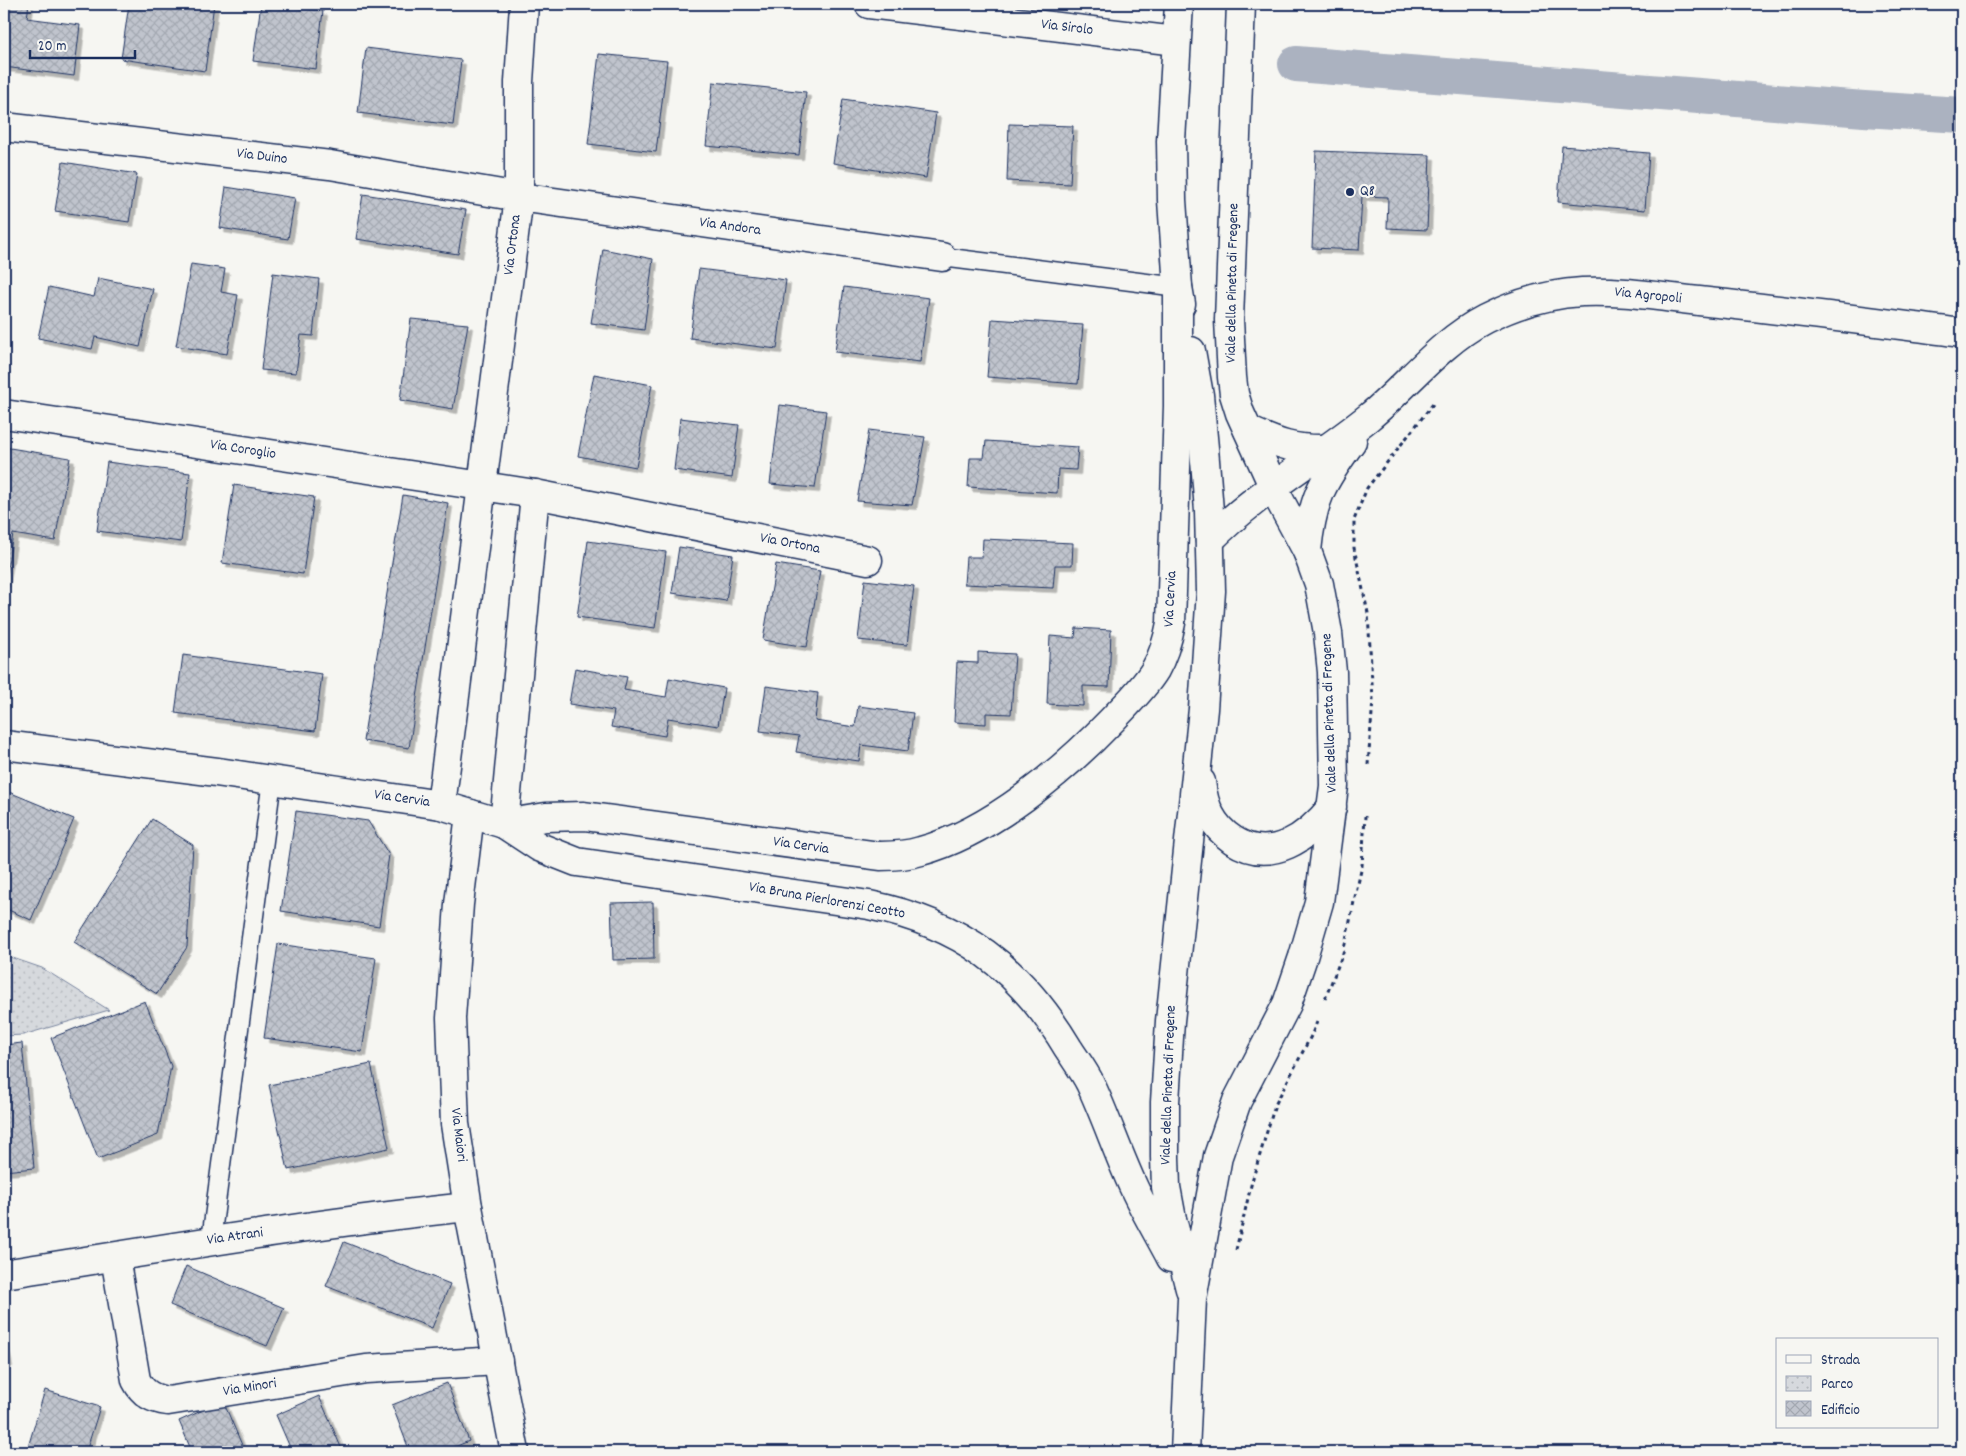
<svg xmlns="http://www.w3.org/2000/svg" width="1966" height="1456" viewBox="0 0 1966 1456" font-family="Dekko,sans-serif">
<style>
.park{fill:url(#park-dots);stroke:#78849e}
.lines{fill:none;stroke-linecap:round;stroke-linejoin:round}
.canal{stroke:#abb2c0;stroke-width:36}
.building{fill:url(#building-cross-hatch);stroke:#1b2f5e;filter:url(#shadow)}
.service-casing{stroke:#1b2f5e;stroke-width:21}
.minor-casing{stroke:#1b2f5e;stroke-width:31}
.path{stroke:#1b2f5e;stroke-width:3;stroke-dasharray:4 4;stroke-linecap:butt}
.service{stroke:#f6f6f2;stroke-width:18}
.minor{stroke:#f6f6f2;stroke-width:28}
.poi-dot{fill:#1b2f5e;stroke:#f6f6f2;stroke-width:2}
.labels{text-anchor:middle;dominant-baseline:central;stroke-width:4.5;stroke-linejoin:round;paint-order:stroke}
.street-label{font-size:15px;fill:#1b2f5e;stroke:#f6f6f2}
.poi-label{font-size:15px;fill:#1b2f5e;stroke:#f6f6f2;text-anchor:start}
</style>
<defs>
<pattern id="park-dots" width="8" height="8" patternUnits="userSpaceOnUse" patternTransform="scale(1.25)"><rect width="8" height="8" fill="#d6d9dd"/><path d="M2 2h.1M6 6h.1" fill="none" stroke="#b7bbc0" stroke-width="1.8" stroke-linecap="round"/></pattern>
<pattern id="building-cross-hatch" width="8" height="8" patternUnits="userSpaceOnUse" patternTransform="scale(1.25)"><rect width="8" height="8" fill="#c0c4cd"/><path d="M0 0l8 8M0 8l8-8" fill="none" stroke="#a4a9b2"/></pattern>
<filter id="shadow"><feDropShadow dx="4.5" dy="4.5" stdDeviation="0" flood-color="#0004"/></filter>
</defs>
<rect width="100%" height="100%" fill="#f6f6f2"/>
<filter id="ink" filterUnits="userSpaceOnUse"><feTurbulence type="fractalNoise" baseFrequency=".02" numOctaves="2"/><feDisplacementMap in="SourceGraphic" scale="10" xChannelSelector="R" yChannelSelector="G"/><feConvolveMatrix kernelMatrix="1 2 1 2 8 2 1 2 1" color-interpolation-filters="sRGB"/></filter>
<g filter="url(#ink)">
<polygon class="park" points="4,955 42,968 109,1010 23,1035 4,1036"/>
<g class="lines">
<polyline class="canal" points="1296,64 1864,109 1962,115"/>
</g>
<g class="building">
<polygon points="4,4 29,4 27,18 80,25 74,76 4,67"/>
<polygon points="129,4 214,4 205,71 121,59"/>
<polygon points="261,4 323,11 316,69 253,61"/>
<polygon points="366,48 461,60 453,125 358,113"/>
<polygon points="599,54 667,61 656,152 588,144"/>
<polygon points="713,82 806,92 799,155 706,146"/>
<polygon points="843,99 936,113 926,178 833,163"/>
<polygon points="1009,124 1073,126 1070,184 1007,181"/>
<polygon points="1562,146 1649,153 1645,210 1558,202"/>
<polygon points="1316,151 1430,155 1427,230 1387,228 1388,197 1362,196 1359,250 1312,248"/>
<polygon points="63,162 137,174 129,222 55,211"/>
<polygon points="226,187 295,198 288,239 220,228"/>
<polygon points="363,194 466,210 458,254 356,239"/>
<polygon points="603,249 653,259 644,330 591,323"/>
<polygon points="191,264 225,269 221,292 238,295 227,354 176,346"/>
<polygon points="699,269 786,280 777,349 690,338"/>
<polygon points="273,273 319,279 313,336 301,335 296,373 261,370"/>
<polygon points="98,278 153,289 140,347 95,337 92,349 38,338 49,287 94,297"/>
<polygon points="844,287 929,298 920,362 835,352"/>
<polygon points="411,319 468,324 453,409 400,400"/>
<polygon points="992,319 1083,325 1078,384 987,377"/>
<polygon points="594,374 652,385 636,467 578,456"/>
<polygon points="780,405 826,411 815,488 770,484"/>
<polygon points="680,418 739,425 732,478 674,470"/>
<polygon points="869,430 925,437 912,505 857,501"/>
<polygon points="986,441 1078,447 1076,470 1058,469 1057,493 968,487 970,458 984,458"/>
<polygon points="4,447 70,458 55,541 13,534 5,583"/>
<polygon points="107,462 190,473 181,542 97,531"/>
<polygon points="234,485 314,497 303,574 222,563"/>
<polygon points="403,495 448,503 409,748 363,741"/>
<polygon points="983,539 1073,543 1072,565 1055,565 1053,588 964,584 966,557 982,557"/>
<polygon points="588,541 666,552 655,628 577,617"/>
<polygon points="679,547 733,555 726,601 672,593"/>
<polygon points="776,564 820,571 807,647 763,640"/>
<polygon points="865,580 914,586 907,645 858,640"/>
<polygon points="1076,628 1111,630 1109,687 1083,686 1083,706 1047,704 1050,636 1075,638"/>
<polygon points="978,652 1015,654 1011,714 986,713 986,724 954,722 957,662 978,663"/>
<polygon points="183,655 322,674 315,731 175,713"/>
<polygon points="575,668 627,677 624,690 666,697 669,678 724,688 718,726 668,718 665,736 611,727 614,711 569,704"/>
<polygon points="766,686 818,693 815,721 855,727 858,706 913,713 908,751 861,745 859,761 796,752 799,736 760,731"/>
<polygon points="4,790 74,819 31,920 4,908"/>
<polygon points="296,811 368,821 389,855 379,926 281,911"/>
<polygon points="152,819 193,845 187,947 157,994 74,942"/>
<polygon points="653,902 654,959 613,960 611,903"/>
<polygon points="278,944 376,958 362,1052 264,1038"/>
<polygon points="145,1001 171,1066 158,1135 98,1159 51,1038"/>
<polygon points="22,1043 34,1168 4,1171 4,1045"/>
<polygon points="371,1064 389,1148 288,1170 269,1085"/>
<polygon points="344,1242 450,1284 432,1328 326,1286"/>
<polygon points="186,1266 284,1308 267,1346 170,1305"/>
<polygon points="4,1340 8,1362 4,1363"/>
<polygon points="447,1383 469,1441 452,1448 453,1452 410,1452 392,1405"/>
<polygon points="45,1390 100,1407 86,1452 37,1452 38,1449 28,1447"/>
<polygon points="319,1396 343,1452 292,1452 276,1415"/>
<polygon points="223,1401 245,1452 192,1452 179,1421"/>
</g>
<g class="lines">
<defs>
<g id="service">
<polyline points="942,257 1178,287"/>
<polyline points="211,1240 272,780"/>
</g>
<g id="minor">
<polyline points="869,4 1176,41"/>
<polyline points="1179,4 1171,141 1172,200 1178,287 1181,304"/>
<polyline points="4,127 330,165 519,197 942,257"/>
<polyline points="4,414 535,494 868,560"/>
<path d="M1248 430C1278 444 1294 450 1327 449"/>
<path d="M1210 540C1257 492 1317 459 1369 417 1408 385 1440 342 1485 319 1515 304 1548 294 1582 292 1621 290 1660 297 1699 301 1787 310 1875 322 1962 333"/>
<path d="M1307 551C1312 499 1322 482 1352 441"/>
<path d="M4 745 217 772 441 805 504 824 546 817 584 816 880 856C893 856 908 855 921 851 991 832 1064 770 1113 719 1128 703 1144 688 1155 670 1163 656 1168 639 1171 623L1178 406V287"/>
<path d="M1201 782C1204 807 1212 826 1233 840 1271 865 1308 837 1332 807"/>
<polyline points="441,805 519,197 519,82 524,4"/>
<polyline points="470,814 459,904 451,1018 455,1124 468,1207 515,1452"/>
<path d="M504 824 539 847 577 862 869 905C962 924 1020 968 1068 1048 1075 1059 1084 1071 1090 1083 1106 1117 1118 1154 1134 1188 1145 1212 1159 1235 1171 1258"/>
<polyline points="504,824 535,494"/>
<path d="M115 1257 136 1380C143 1394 153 1399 168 1401L366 1369 498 1361"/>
<path d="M4 1274C158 1250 312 1223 468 1207"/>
<polyline points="1190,1289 1172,1219 1166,1187 1165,1157 1165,1102 1170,1021 1203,709 1211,591 1209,511 1204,448 1199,395 1191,351"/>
<polyline points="1185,1452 1192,1299 1218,1156 1237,1101 1287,1004 1303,957 1319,902 1334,786 1332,672 1328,633 1319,584 1307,551 1279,499 1240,413 1234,394 1232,377 1229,320 1241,4"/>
</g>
</defs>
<use href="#service" class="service-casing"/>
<use href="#minor" class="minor-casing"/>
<g class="path">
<polyline points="1368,765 1373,700 1368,613 1354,548 1354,520 1367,488 1433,404"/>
<polyline points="1353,906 1362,866 1365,816"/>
<polyline points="1325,999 1343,953 1352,912"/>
<polyline points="1236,1250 1252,1181 1275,1105 1311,1036 1317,1022"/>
</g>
<use href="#service" class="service"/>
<use href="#minor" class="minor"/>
</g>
</g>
<circle class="poi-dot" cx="1350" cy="192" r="5"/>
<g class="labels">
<g class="street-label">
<text transform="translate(1067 28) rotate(7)">Via Sirolo</text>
<text transform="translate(262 157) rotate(7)">Via Duino</text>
<text transform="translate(730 227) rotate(8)">Via Andora</text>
<text transform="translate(513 245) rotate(-83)">Via Ortona</text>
<text transform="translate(1233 283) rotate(-89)">Viale della Pineta di Fregene</text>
<text transform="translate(1648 296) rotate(6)">Via Agropoli</text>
<text transform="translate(243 450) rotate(9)">Via Coroglio</text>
<text transform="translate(790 544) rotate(11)">Via Ortona</text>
<text transform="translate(1171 599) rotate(-87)">Via Cervia</text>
<text transform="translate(1330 713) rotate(-92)">Viale della Pineta di Fregene</text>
<text transform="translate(402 799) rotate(8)">Via Cervia</text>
<text transform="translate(801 846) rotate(8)">Via Cervia</text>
<text transform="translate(827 901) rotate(10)">Via Bruna Pierlorenzi Ceotto</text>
<text transform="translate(1169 1085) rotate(-88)">Viale della Pineta di Fregene</text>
<text transform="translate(458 1135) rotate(83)">Via Maiori</text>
<text transform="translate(235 1237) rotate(-8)">Via Atrani</text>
<text transform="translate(250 1388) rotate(-9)">Via Minori</text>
</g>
<g class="poi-label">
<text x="1360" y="192">Q8</text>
</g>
</g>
<rect width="1966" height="1456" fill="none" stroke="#f6f6f2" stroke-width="20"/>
<rect x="10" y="10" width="1946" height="1436" fill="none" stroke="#1b2f5e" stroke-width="2" filter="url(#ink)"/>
<rect x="1776" y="1338" width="162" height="90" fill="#f6f6f2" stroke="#9ea6b7"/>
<rect x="1786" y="1355" width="25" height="8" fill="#f6f6f2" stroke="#9ea6b7"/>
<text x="1821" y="1364" font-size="15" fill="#1b2f5e">Strada</text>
<rect x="1786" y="1376" width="25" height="15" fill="url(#park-dots)" stroke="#9ea6b7"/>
<text x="1821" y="1388" font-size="15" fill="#1b2f5e">Parco</text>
<rect x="1786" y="1401" width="25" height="15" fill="url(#building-cross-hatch)" stroke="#9ea6b7"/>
<text x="1821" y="1414" font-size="15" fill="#1b2f5e">Edificio</text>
<path d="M30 50v8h105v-8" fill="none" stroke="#1b2f5e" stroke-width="2.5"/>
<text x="38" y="50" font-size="15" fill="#1b2f5e" stroke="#f6f6f2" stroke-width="4" paint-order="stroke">20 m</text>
</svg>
